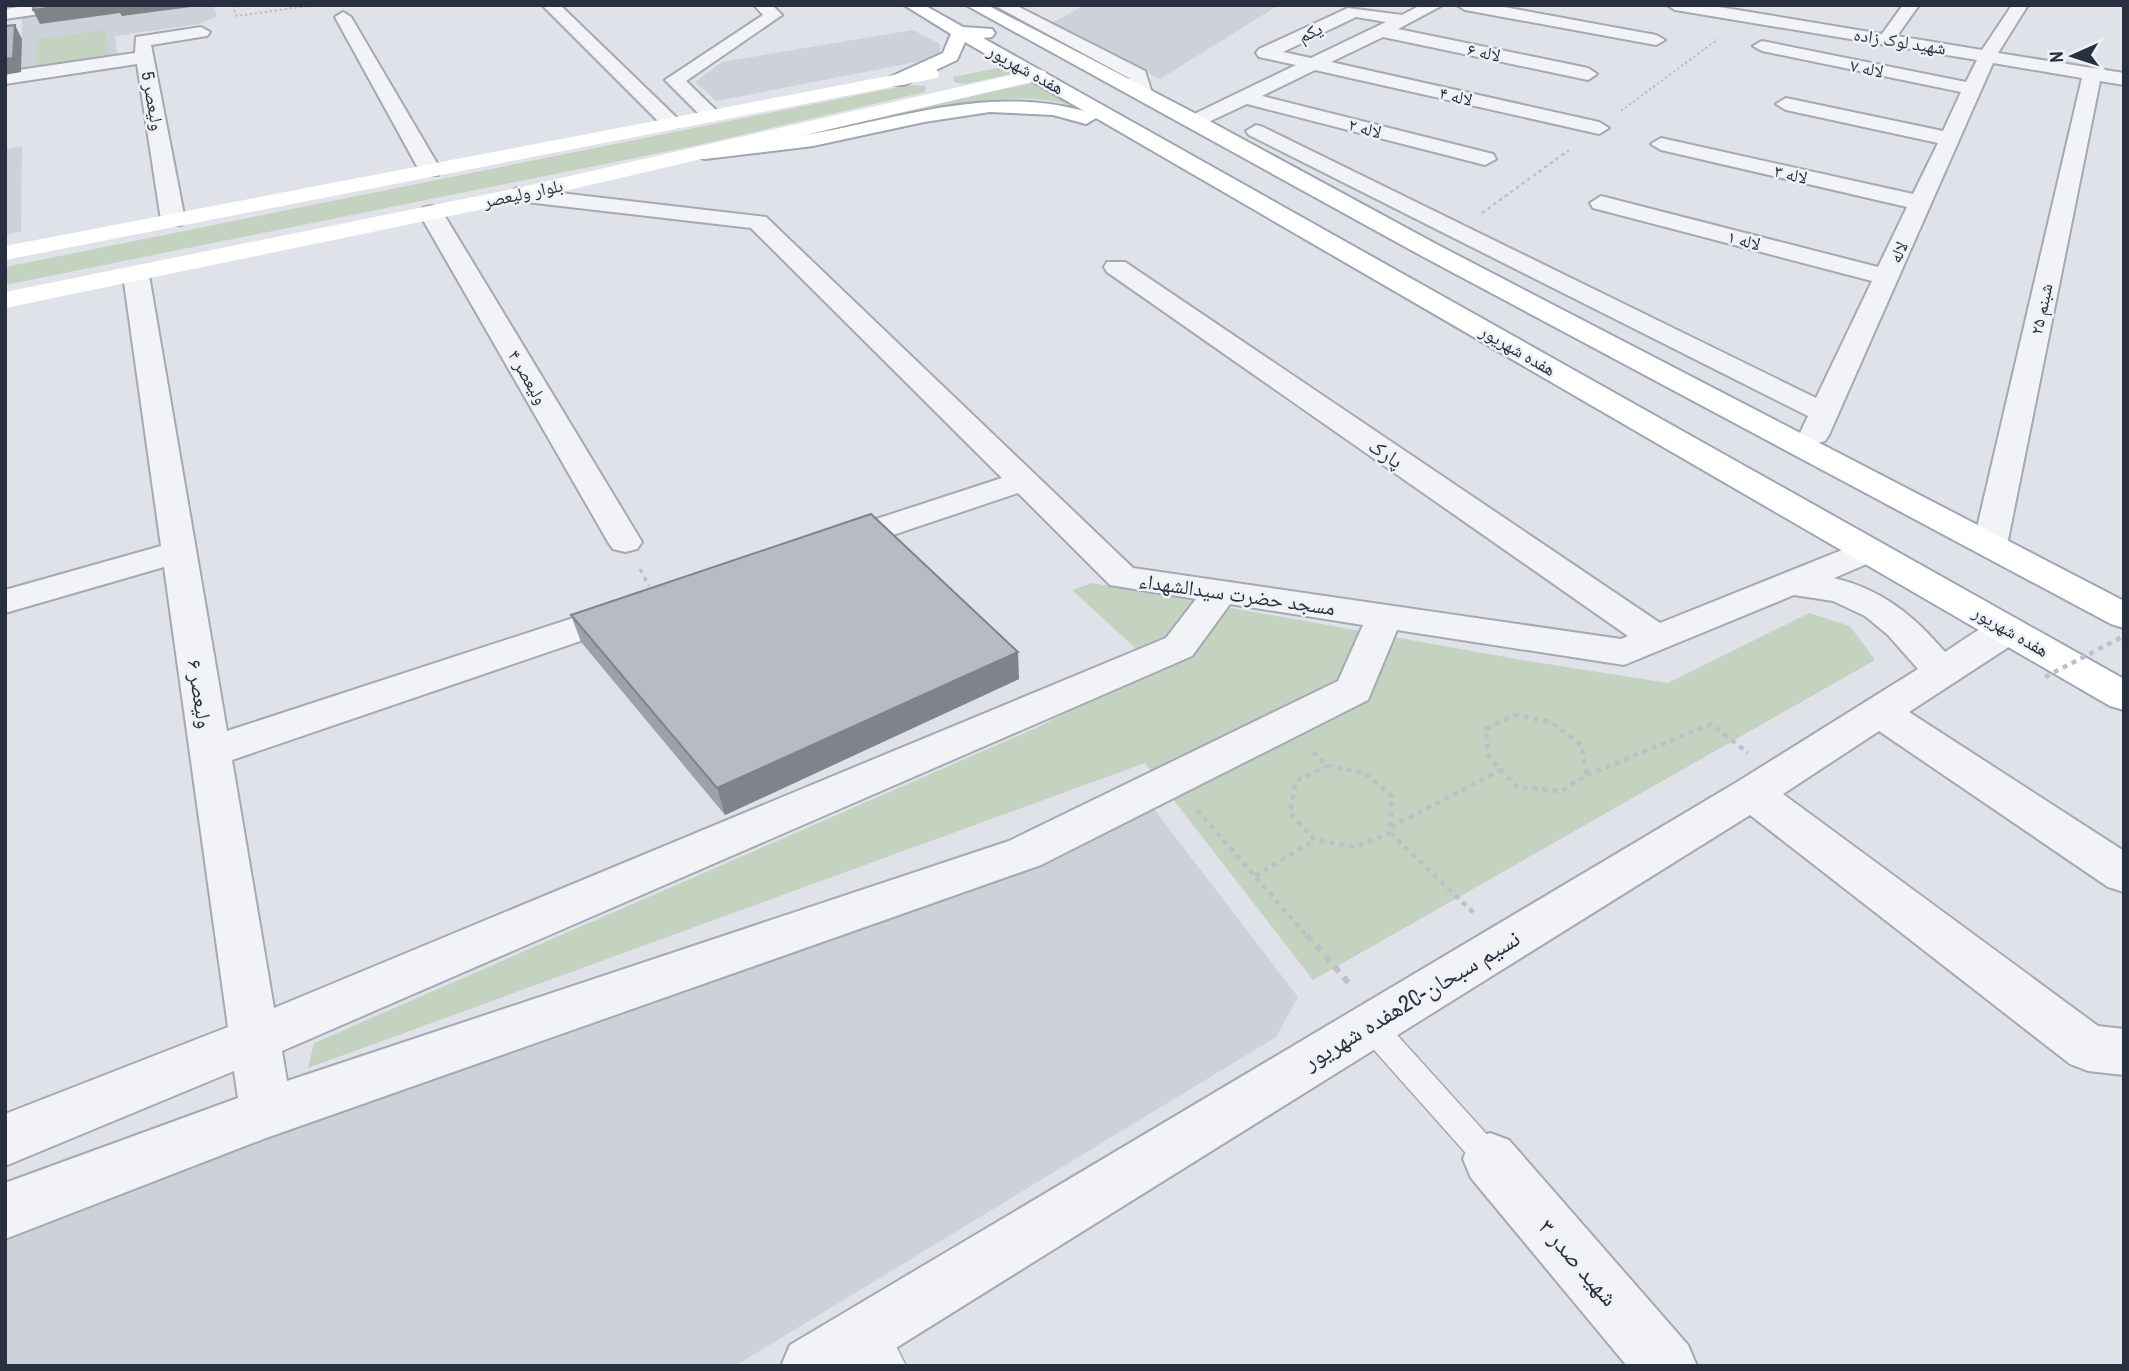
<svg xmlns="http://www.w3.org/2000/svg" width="2129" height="1371" viewBox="0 0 2129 1371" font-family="'Archivo Narrow','Noto Naskh Arabic',sans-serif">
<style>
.built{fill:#cdd1da}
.green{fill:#c4d2c0}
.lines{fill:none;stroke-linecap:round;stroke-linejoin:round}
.lane-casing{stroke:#a4a9b2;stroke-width:3}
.street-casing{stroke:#a4a9b2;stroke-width:4}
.primary-casing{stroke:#9fa6b3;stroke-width:4}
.path-far4{stroke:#bdc0c6;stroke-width:2;stroke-dasharray:2.5 2.5;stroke-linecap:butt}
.path-far3{stroke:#bdc0c6;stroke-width:2.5;stroke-dasharray:3.5 3.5;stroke-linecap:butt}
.path-far2{stroke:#bdc0c6;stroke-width:3.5;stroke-dasharray:4.5 4.5;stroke-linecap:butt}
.path-far1{stroke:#bdc0c6;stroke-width:4.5;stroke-dasharray:5 5;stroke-linecap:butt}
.path{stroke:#bdc0c6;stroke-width:6;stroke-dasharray:7 7;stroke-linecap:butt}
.lane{fill:#f2f3f6;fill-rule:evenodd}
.street{fill:#f2f3f6;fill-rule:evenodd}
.secondary{fill:#fff;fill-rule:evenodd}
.primary{fill:#fff;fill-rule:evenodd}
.path-bridge{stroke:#bdc0c6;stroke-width:4.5;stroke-dasharray:5 5;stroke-linecap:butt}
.wall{fill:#9da1a9}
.shaded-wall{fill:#7f838a}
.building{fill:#b6bbc5;stroke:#7f838a;stroke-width:2}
.labels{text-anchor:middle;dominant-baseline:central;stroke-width:5;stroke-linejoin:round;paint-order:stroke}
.far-street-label{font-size:18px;fill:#282f3f;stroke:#eef1f6}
.street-label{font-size:21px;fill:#282f3f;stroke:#eef1f6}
.near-street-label{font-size:24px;fill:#282f3f;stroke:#eef1f6}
</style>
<rect width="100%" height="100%" fill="#dfe2e8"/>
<g class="built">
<polygon points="84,5 213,5 217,16 199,24 115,36 118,59 21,72 22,14"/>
<polygon points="1085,5 1279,5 1160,79 1048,25"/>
<polygon points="913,30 940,44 940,53 921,61 716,101 695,82 722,62"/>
<polygon points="22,146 21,232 5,235 5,149"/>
<polygon points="1153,808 1298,997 1276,1037 735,1366 5,1366 5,1226 1056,859"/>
</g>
<g class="green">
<polygon points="106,30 109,56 36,67 36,39"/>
<polygon points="1003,67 1020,72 965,84 954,82 953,77"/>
<path d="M1037 82 1097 116C1087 112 1077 107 1066 104 1013 89 938 110 884 119L887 113Z"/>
<polygon points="908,85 926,86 925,92 694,146 5,285 5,267"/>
<polygon points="1092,583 1528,661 1668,683 1809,613 1850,626 1875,660 1313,980 1145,763 308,1068 314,1043 1036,728 1156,667 1072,590"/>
</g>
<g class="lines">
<defs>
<g id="lane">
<polygon points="1369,1012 1379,1015 1500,1149 1505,1159 1500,1169 1490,1173 1480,1169 1359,1033 1355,1024 1359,1015"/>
<polygon points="872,1315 883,1320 906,1366 872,1366 856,1331 861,1320"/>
</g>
<g id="street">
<polygon points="32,5 76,5 68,10 5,19 5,9"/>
<polygon points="542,5 560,5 678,119 681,123 678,127 664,127"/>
<polygon points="754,5 772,5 782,15 686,81 721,115 718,119 704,119 665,80 763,15"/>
<polygon points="994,5 1015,5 1145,71 1152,93 1142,99 1135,97 1129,78"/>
<path d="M1421 5H1443L1398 29 1588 68 1597 74 1588 80 1383 37 1331 62 1599 122 1609 128 1599 134 1315 70 1262 96 1493 154 1496 159 1485 165 1247 104 1202 125H1188L1185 121 1188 117 1296 65 1259 57 1256 53 1259 49 1348 8 1402 15ZM1356 17 1386 22 1311 58 1283 52Z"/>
<polygon points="1457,5 1493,5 1656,35 1665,40 1656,45 1465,10"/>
<polygon points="1667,5 1707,5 1882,34 1903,5 1919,5 1897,36 1982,50 2012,5 2028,5 1998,53 2124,73 2124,85 2100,81 2007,545 2002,552 1990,555 1978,552 1973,545 2082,78 1993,63 1829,435 1825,441 1814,444 1803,441 1799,435 1808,416 1249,135 1246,131 1256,125 1263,127 1816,398 1872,281 1593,208 1590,203 1601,196 1878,267 1907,207 1661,150 1651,144 1661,138 1913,194 1938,143 1786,110 1776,104 1786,98 1943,131 1961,92 1762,51 1753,46 1762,41 1966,82 1977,60 1675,10"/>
<polygon points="343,12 351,17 441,170 438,175 422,175 419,170 335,17"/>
<polygon points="201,27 210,32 207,36 151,45 185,220 181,225 165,225 161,220 137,64 5,84 5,72 135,53 136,37"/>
<path d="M517 188 766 217 1133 568 1621 639 1628 636 1107 272 1104 267 1107 262H1125L1660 623 1857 544 1869 541 1881 544 1886 551 1881 558 1834 578C1883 590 1913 615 1945 652 1968 638 1993 614 2021 621L2026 630 2021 639 1909 712 2124 851V892L2108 887 1879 731 1783 794 2098 1026 2124 1029V1075L2088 1071 2070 1064 1750 815 867 1366H781L790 1345 1737 782 1918 669 1888 635 1865 616 1833 601 1794 595 1624 665 1397 630 1368 700 1041 865 266 1138 5 1239V1183L238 1098 234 1071 5 1166V1114L228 1027 164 567 5 613V590L161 546 123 275 127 270H145L149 275 227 731 613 605 626 601 639 605 644 613 639 621 232 760 274 1008 1166 638 1196 599 1110 585 1018 493 848 550 836 553 824 550 819 543 824 536 1002 478 751 228 509 200 506 195ZM1230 604 1363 625 1338 681 1009 841 287 1081 282 1051 1192 656Z"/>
<polygon points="431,206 439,208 443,213 642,542 637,549 625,552 613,549 608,542 419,213 423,208"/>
<polygon points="1490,1133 1509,1140 1688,1345 1697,1366 1627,1366 1471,1178 1463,1159 1471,1140"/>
</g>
<g id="primary">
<path d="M904 5H924L963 27 992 29 995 33 992 37 983 38 2124 679V710L2110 706 1096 118 1086 124 1053 115 990 112 924 122 813 146 705 159 698 157 694 153 705 147C746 142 786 139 827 131 913 114 995 87 1084 111L965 42 957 60 904 85H890L888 81 890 77 943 53 951 34Z"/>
<polygon points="966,5 987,5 1202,117 1438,245 2124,601 2124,628 2111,624 1420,255"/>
</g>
</defs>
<use href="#lane" class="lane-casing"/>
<use href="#street" class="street-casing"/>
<use href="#primary" class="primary-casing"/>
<g class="path-far4">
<polyline points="232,5 237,16 315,5"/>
<polyline points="1621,111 1718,39"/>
</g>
<polyline class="path-far3" points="1482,213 1569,150"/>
<polyline class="path-far2" points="640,569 649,586"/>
<g class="path-far1">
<polygon points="1514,715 1551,722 1581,745 1587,775 1561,791 1517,787 1488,755 1486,729"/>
<polyline points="1313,752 1327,766"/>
<polygon points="1327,766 1363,772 1392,796 1390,833 1355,847 1315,840 1290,813 1296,781"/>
<polyline points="1587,775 1711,724 1748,753"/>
<polyline points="1197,810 1308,937"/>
<polyline points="1391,827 1501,770"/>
<polyline points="1390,833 1476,915"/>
<polyline points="1255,876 1315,840"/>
</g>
<polyline class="path" points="1307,935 1353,988"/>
<use href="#lane" class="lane"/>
<use href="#street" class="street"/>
<g class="secondary">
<polygon points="930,68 937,70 939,74 937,78 5,260 5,246"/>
<polygon points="1038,69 1045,71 1047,75 1045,79 517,202 5,308 5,292 517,188"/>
</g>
<use href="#primary" class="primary"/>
<polyline class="path-bridge" points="2045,677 2124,636"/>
</g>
<polygon class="wall" points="571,615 1019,679 725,815 581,642"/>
<g class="shaded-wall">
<polygon points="69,5 206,5 122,16 120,13 40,24 33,10"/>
<polygon points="15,25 22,39 21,72 5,75 5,59"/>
<polygon points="1018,652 1019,679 725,815 717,788"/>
</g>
<g class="building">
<polygon points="34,5 69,5 33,10"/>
<polygon points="15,25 13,58 5,59 5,26"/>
<polygon points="871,514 1018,652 717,788 571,615"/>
</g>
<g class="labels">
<g class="far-street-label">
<text transform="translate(1310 32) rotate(-25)">یکم</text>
<text transform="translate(1900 41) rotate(9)">شهید لوک زاده</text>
<text transform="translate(1484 52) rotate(12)">لاله ۶</text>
<text transform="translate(1867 68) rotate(12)">لاله ۷</text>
<text transform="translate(1026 69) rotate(29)">هفده شهریور</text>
<text transform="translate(1456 96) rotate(13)">لاله ۴</text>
<text transform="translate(153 101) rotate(80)">ولیعصر 5</text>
<text transform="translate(1365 128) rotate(15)">لاله ۲</text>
<text transform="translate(1791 174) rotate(13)">لاله ۳</text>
<text transform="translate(523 193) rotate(-12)">بلوار ولیعصر</text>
<text transform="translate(1744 240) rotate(15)">لاله ۱</text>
<text transform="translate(1898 252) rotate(-65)">لاله</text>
<text transform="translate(2041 309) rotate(-78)">شبنم ۲۵</text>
<text transform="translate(1518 350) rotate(30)">هفده شهریور</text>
<text transform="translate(528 377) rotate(60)">ولیعصر ۴</text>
<text transform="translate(2011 631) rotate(30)">هفده شهریور</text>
</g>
<g class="street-label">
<text transform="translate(1386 453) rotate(34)">پارک</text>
<text transform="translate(1237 594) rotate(8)">مسجد حضرت سیدالشهداء</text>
<text transform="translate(200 694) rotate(81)">ولیعصر ۶</text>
</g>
<g class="near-street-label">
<text transform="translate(1411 999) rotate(-31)">نسیم سبحان-20هفده شهریور</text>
<text transform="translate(1579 1262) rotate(49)">۳ شهید صدر</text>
</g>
</g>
<rect width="2129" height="1371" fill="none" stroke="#282f3f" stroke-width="14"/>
<g transform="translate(2073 56) rotate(267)" stroke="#eef1f6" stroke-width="5" paint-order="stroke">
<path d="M0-5L12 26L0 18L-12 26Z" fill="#282f3f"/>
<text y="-10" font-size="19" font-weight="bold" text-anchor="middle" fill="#282f3f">N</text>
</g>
</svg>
